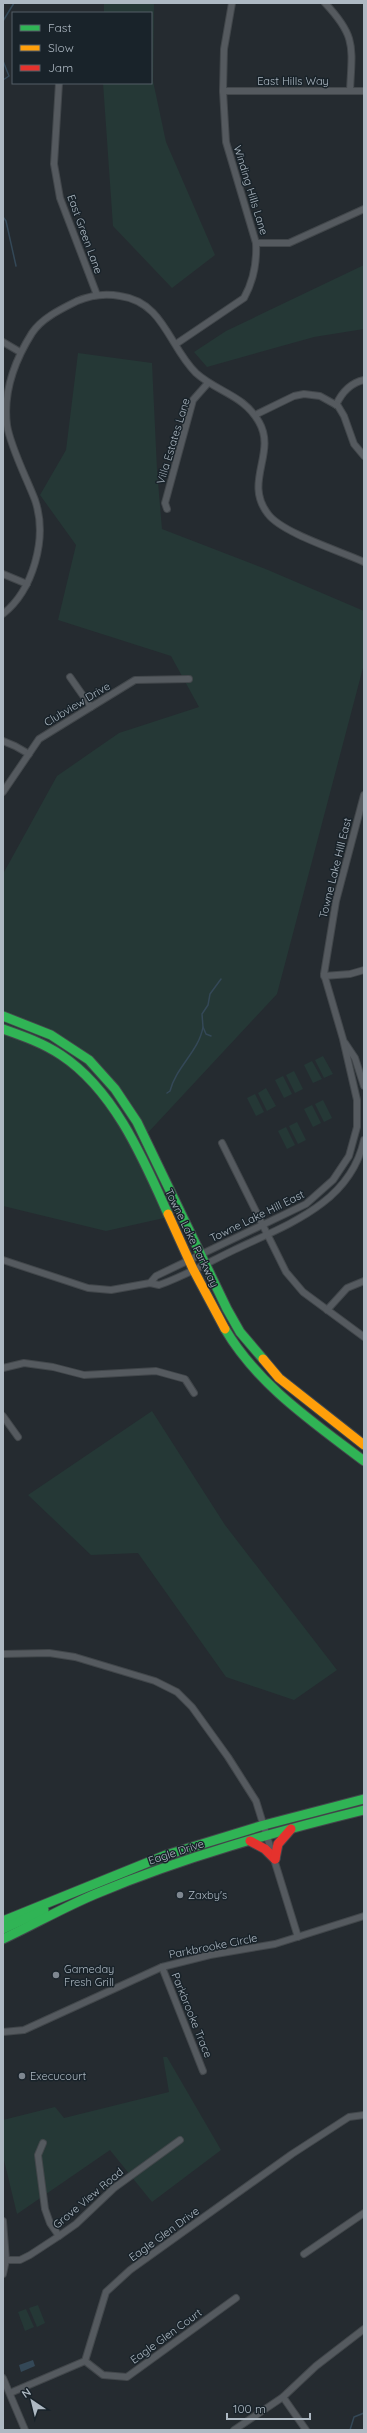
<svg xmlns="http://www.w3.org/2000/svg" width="367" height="2433" viewBox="0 0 367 2433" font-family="Quicksand,sans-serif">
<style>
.green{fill:#253836}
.water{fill:#344857}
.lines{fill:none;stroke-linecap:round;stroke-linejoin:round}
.stream{stroke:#344857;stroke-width:1.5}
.street-casing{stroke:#42474b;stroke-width:8}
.fast-casing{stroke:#42474b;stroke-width:11}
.slow-casing{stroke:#42474b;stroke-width:11}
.jam-casing{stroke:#42474b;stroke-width:11}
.street{stroke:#555a5f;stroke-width:6}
.fast{stroke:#30b455;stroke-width:9}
.slow{stroke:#ff9f0a;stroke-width:9}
.jam{stroke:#e5322d;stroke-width:9}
.poi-dot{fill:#7e8790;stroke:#19232a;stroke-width:1.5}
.labels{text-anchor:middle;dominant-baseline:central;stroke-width:3;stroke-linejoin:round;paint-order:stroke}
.street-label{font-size:11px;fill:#aeb9c3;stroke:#19232a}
.poi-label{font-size:11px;fill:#aeb9c3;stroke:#19232a;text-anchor:start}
</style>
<rect width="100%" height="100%" fill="#252b30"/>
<g class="green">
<polygon points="104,3 154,3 153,81 166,142 215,255 172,288 113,226 103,83 151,83 151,13 104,13"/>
<polygon points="364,265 364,329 314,337 207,367 194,352 226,331"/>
<polygon points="78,353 152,363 157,470 162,529 268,570 364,611 364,664 277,994 143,1138 173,1216 106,1231 3,1206 3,874 57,776 119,733 199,707 171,656 58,620 76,545 40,495 66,450"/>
<polygon points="323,1056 333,1074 324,1078 315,1060"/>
<polygon points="312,1061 322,1079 313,1083 304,1065"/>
<polygon points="294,1071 303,1089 295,1093 286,1075"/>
<polygon points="283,1076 292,1094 284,1098 275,1080"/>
<polygon points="266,1088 276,1106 267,1111 258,1093"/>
<polygon points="255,1094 264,1112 256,1116 247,1098"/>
<polygon points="323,1100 332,1118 324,1122 315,1104"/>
<polygon points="312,1105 321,1123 313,1127 304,1109"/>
<polygon points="297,1122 306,1140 298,1144 289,1126"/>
<polygon points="286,1127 295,1145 287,1149 278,1131"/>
<polygon points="152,1411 225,1525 337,1670 294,1700 226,1677 138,1553 91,1555 28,1495"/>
<polygon points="163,2057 167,2057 221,2150 152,2202 110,2150 17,2214 3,2156 3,2120 55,2107 64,2118 169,2092"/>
<polygon points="38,2305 45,2323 37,2327 29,2308"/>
<polygon points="26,2309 34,2327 25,2331 18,2312"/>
</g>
<polygon class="water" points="33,2360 35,2366 21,2372 19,2365"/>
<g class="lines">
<g class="stream">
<polyline points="3,21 14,3"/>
<polyline points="3,61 9,76 3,80"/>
<polyline points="3,217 6,221 16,266"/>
<polyline points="211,1036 206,1034 203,1027 202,1014 208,1005 210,994 221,979"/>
<path d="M167 1093 170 1091C176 1067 199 1051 203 1027"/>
<polyline points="350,2430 354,2417 364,2413"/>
</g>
<defs>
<g id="street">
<path d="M325 3C357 37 352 47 350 91"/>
<polyline points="59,83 54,164 60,198 97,295"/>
<polyline points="223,91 364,91"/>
<polyline points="256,243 289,243 364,209"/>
<polyline points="3,342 20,352"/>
<path d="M176 344 244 298C254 280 257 263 256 243L226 142 223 91 224 49 232 3"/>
<path d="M336 405C342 392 350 383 364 380"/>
<polyline points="255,415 294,396 304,394 320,396 338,406 344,416 354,444 364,456"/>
<polyline points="167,509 165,503 168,492 193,400 208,383"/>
<polyline points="3,574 27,584"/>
<path d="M3 614C33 590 48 538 35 500 27 479 10 446 7 425 3 393 15 360 32 333 42 318 61 309 77 301 91 295 105 293 120 296 164 302 169 347 196 373 217 392 244 395 259 422 277 453 243 482 268 514 282 533 340 551 364 562"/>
<polyline points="70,677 91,707"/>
<polyline points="3,741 15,746 29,754"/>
<polyline points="3,792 39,739 91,707 135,680 189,679"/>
<polyline points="324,976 350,974 364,970"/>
<polyline points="345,1043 355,1058 364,1086"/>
<polyline points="222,1143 286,1272 303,1292 364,1337"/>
<path d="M3 1260 88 1288 111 1290 150 1283 159 1285C185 1276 209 1262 234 1250 286 1225 350 1204 364 1140"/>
<polyline points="150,1283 156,1276 306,1204 333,1180 349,1156 357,1127 357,1100 343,1039 324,974 336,901 364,795"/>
<polyline points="327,1310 347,1288 364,1281"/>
<polyline points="3,1368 24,1363 53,1367 84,1375 156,1371 185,1379 194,1393"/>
<polyline points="3,1416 18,1437"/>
<polyline points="3,1654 49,1653 75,1657 155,1681 177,1692 192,1707 228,1757 256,1801 298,1937"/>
<polyline points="162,1967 203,2071"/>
<polyline points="3,2032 24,2030 162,1967 210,1955 275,1944 364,1916"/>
<polyline points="43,2143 38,2155 45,2209 50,2223 59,2236"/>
<polyline points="3,2221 6,2260 3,2274"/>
<polyline points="304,2254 364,2213"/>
<polyline points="6,2260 20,2260 30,2255 59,2236 76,2224 114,2188 180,2140"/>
<polyline points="85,2361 103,2375 127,2377 236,2298"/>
<polyline points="3,2378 25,2430"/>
<polyline points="10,2393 85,2361 106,2292 130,2270 292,2154 349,2117 364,2115"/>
<polyline points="283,2397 306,2430"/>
<polyline points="234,2430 283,2397 316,2366 364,2329"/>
</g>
<g id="fast">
<polyline points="3,1016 51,1035 89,1060 115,1089 137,1122 227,1309 240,1332 263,1359"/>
<path d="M3 1029C23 1036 43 1043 61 1055 114 1090 143 1158 168 1214"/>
<path d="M225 1329C258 1385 313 1422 364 1461"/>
<polyline points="3,1921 166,1855 264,1825 364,1799"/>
<polyline points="3,1929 44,1910"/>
<path d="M3 1939C35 1924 66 1906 98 1893 184 1857 274 1832 364 1810"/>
</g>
<g id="slow">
<polyline points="168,1214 193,1269 225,1329"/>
<polyline points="263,1359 279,1378 364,1445"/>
</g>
<g id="jam">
<polyline points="250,1841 265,1849 275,1859"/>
<polyline points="275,1859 278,1844 291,1829"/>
</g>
</defs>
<use href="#street" class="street-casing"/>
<use href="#fast" class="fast-casing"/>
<use href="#slow" class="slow-casing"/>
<use href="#jam" class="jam-casing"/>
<use href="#street" class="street"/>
<use href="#fast" class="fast"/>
<use href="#slow" class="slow"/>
<use href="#jam" class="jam"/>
</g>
<g class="poi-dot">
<circle cx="180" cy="1895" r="4"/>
<circle cx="56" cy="1975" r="4"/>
<circle cx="22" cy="2076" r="4"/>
</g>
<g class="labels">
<g class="street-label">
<text x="293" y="81">East Hills Way</text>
<text transform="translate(251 190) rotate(73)">Winding Hills Lane</text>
<text transform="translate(85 234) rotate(70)">East Green Lane</text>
<text transform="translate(173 441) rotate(-73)">Villa Estates Lane</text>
<text transform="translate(77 704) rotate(-31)">Clubview Drive</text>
<text transform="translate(335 868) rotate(-76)">Towne Lake Hill East</text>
<text transform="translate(257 1216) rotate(-26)">Towne Lake Hill East</text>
<text transform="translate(192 1238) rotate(64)">Towne Lake Parkway</text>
<text transform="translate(176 1852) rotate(-18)">Eagle Drive</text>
<text transform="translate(213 1946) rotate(-11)">Parkbrooke Circle</text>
<text transform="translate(192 2015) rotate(68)">Parkbrooke Trace</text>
<text transform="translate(88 2198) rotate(-40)">Grove View Road</text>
<text transform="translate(164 2234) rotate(-36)">Eagle Glen Drive</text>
<text transform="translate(166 2336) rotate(-36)">Eagle Glen Court</text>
</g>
<g class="poi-label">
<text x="188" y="1895">Zaxby's</text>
<text x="64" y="1969">Gameday<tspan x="64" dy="13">Fresh Grill</tspan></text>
<text x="30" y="2076">Execucourt</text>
</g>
</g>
<rect width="367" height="2433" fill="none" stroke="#aeb9c3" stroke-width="8"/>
<rect x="12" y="12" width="140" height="72" fill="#19232a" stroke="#555f67"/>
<rect x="20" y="25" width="20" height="6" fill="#30b455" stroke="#555f67"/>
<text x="48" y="32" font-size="12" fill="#aeb9c3">Fast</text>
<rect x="20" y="45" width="20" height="6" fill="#ff9f0a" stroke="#555f67"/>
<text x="48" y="52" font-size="12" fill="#aeb9c3">Slow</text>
<rect x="20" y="65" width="20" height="6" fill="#e5322d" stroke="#555f67"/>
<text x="48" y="72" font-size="12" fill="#aeb9c3">Jam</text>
<g transform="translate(32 2401) rotate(325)" stroke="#19232a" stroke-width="3" paint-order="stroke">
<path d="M0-3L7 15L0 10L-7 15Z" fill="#aeb9c3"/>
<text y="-6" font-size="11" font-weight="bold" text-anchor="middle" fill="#aeb9c3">N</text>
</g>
<path d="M227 2413v6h83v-6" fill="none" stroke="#aeb9c3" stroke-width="2"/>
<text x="233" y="2413" font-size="12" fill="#aeb9c3" stroke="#19232a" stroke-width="3" paint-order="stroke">100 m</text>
</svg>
